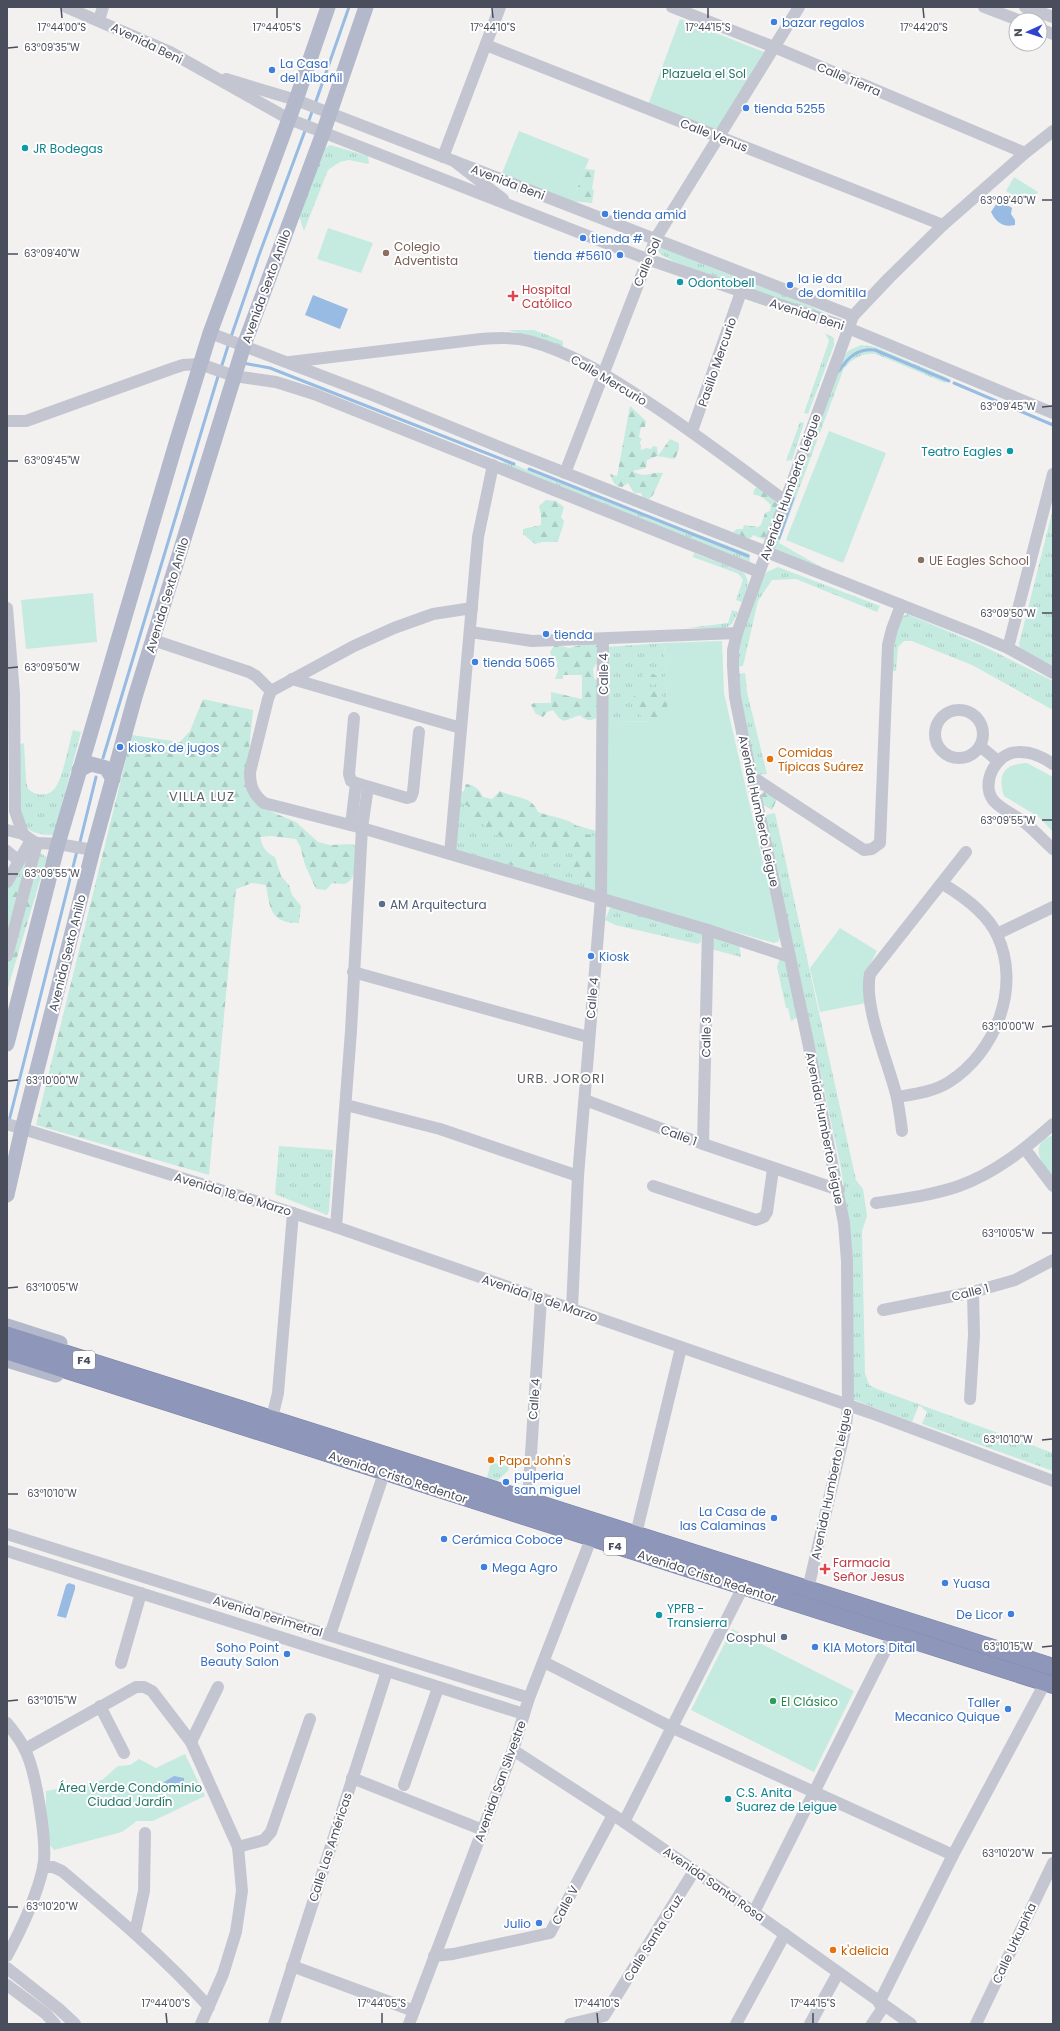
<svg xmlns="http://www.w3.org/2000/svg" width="1060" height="2031" viewBox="0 0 1060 2031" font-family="Poppins,sans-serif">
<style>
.grass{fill:url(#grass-tufts)}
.forest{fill:url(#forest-firs)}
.park{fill:#c5eadf}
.water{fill:#97bbe2}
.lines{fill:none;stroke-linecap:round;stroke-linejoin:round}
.stream{stroke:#97bbe2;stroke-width:3}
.highway-casing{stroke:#7981a5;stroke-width:18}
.minor{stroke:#c3c6d0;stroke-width:12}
.major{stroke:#b3b8cb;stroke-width:15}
.highway{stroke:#8e96b9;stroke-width:17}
.ticks{fill:none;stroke:#4a4e5c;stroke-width:1.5}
.shop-dot{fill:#3f7fe0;stroke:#fff;stroke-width:1.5}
.culture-dot{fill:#0f9aa8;stroke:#fff;stroke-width:1.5}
.education-dot{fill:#8d6e63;stroke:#fff;stroke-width:1.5}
.health-dot{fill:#e0444e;stroke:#fff;stroke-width:1.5}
.food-dot{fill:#e8710a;stroke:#fff;stroke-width:1.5}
.service-dot{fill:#5c6f8a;stroke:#fff;stroke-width:1.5}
.leisure-dot{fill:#2e9e5b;stroke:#fff;stroke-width:1.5}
.labels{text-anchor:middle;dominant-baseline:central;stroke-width:4;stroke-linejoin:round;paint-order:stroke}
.shield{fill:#fff;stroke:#80838d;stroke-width:1}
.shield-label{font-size:11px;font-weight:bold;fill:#4a4e5c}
.shop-label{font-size:12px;fill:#366cbe;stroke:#fff;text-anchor:start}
.street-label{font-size:12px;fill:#4a4e5c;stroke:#fff}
.park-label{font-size:12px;fill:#237565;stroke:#fff}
.culture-label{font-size:12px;fill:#0d838f;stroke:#fff;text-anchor:start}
.education-label{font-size:12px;fill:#785e54;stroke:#fff;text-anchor:start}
.health-label{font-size:12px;fill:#be3a42;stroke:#fff;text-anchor:start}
.food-label{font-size:12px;fill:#c56008;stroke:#fff;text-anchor:start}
.service-label{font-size:12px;fill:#4e5e75;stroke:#fff;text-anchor:start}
.leisure-label{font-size:12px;fill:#27864d;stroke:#fff;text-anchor:start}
.neighbourhood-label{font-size:13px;letter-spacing:1px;fill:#5e5f64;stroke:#fff}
.ticks-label{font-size:10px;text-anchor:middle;fill:#4a4e5c;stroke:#fff;stroke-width:4;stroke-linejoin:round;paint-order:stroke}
</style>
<defs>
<pattern id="grass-tufts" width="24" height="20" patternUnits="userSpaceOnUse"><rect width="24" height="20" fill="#c5eadf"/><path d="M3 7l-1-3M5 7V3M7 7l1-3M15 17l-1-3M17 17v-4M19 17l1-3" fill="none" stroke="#abcac2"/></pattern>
<pattern id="forest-firs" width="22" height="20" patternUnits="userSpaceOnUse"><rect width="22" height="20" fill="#c5eadf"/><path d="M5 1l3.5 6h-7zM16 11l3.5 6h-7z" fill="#abcac2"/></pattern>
</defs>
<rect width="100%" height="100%" fill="#f2f1f0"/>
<g class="grass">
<polygon points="330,145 368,156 369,164 349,160 340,162 328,170 304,231 298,213 324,149"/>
<path d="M660 246C682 255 704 265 725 273 765 288 805 301 842 322L675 262 660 254 658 250Z"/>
<polygon points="508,330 534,330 563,341 563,347"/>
<polygon points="825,333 834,338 834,345 808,414 804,413 829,341"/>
<path d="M861 345 875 347 948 378 945 383 876 354C862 353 854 358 844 368L779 543 823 568 775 549V540L841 360 848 351Z"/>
<polygon points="800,422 804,423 792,460 786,461"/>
<polygon points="504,460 544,477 750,554 750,562 501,469"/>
<polygon points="1053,509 1053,666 1020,649 1019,644"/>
<path d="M694 553 743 572C752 582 746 591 742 602L736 600 743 580 739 574 693 557Z"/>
<polygon points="778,567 880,606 877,612 796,579 772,580 758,601 743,666 735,667 740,639 760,580 767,572"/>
<polygon points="732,610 738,612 732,624 725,628 688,628 728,623"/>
<polygon points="907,614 983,646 1053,681 1053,710 972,665 912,641 904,641 898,647 896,671 890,671 891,652 899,619"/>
<polygon points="664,643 668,721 614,722 605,728 606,647"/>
<polygon points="745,673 747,692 767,774 754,775 743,721 738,674"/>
<path d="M73 730 81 732 54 835C46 835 36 834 29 830 16 822 19 760 18 745L24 743 26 781 28 789C37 797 51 797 57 785 63 775 69 744 73 730Z"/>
<polygon points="461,791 596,831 594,897 470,859 455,849"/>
<polygon points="775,813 856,1180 863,1189 867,1216 862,1231 865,1373 869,1385 877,1389 1053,1453 1053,1471 922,1424 927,1412 919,1405 912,1422 852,1399 851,1238 841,1168 765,815"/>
<polygon points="38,852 47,857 38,887 35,882 10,880 25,855"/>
<polygon points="614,907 702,933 701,942 698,944 615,925 605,920 610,908"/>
<polygon points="715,938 739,944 741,957 711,949 712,941"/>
<polygon points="780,958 787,964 798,1017 791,1021 788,1008 786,1008 777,967"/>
<polygon points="279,1146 333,1150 329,1211 327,1215 275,1194"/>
<polygon points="491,1462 509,1467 508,1471 497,1481 487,1478"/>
</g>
<g class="forest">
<polygon points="585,169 595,170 592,189 594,190 592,203 572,201"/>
<path d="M630 406 646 421 645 427H641L639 437 642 439 640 442 641 450 647 448 651 449 653 446 657 447 658 456 670 439 679 443V449L675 459 657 456 647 460 646 468 633 471C643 479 652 471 663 473L653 495 649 499 643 498 641 493H634L628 483 622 487C614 486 613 482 610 474L617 476Z"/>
<polygon points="761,487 779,506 769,536 765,540 753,535 751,538 747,539 733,532 737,529 743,529 744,525 758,527 761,525 765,513 770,511 771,505 762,497 753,494 755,488"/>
<path d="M546 500 556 501 564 507 561 517 564 521C563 528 559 535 558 542H542L535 544 523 534V529L541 525V515L539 506Z"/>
<path d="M589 643H595L598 645 600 658 593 669 594 678 600 682 596 718C589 722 585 720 580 715L564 721 559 718 553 710 547 712 543 717 536 714 531 705 534 703H551V692L582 699V675H563V679H555L558 671 557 661 553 660 550 652 554 646H562L569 648Z"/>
<polygon points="647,670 658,677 658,680 654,686 645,682 642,678 644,672"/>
<path d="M650 689 658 690 665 699 669 701 676 719 649 726C643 715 631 711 632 698L640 691Z"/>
<path d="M203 699 253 710 247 771 256 799 272 812 296 822 318 842 330 845 354 844C358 853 357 878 347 883 343 885 337 883 332 883L326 890 316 889 305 865 300 846 296 839 271 836 260 837C263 848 265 852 275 857L281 876 289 885 292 895 301 906 299 923C271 923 270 910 266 885L252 883 236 889 209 1175 36 1125 132 735 180 742 190 731Z"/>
<path d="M466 784C475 785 479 789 483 797L492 799 500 791C513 798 532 795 538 812 554 818 574 818 583 833L600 838 598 892 573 875 572 861 576 853 564 846 552 852 547 849 543 840C528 844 528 851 513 839L508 842 499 835H488L483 823 472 819 468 813V806L463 804 462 797Z"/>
<polygon points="764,792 768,792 777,799 772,810 763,805 761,795"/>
<path d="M519 851C532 854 539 856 540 870L536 874 509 864 510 858 514 852Z"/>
<polygon points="19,879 35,882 38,887 7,991 7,887 10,880"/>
</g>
<g class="park">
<polygon points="680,19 764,52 715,134 648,105"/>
<polygon points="519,131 589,159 572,201 502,173"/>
<polygon points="1014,177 1038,192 1030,205 1006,191"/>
<polygon points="328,228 373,243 361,273 317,259"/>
<polygon points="829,431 886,453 843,563 786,540"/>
<polygon points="93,593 97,642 26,649 21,600"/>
<polygon points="722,641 724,693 780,937 779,941 774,943 607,895 605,728 614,722 668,721 664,643"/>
<path d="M1027 763 1053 777V832L1040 818 1004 796C997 774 1004 764 1027 763Z"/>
<polygon points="840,928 877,951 864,976 866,1003 820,1012 810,968"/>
<path d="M1053 1135V1178C1042 1163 1027 1145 1053 1135Z"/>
<polygon points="732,1629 854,1691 814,1772 691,1710"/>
<polygon points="185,1754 205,1796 153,1821 137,1821 122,1832 54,1850 46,1840 46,1791 102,1780 118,1766 130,1765 139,1759 156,1768"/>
</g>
<g class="water">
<path d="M999 200 1012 208 1011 214 1015 220V225C1003 228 996 222 991 212Z"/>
<polygon points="313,295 348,309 340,329 305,315"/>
<polygon points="69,1583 75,1585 75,1589 66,1618 57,1616 66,1585"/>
<polygon points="174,1776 184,1778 184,1785 180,1788 174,1787 170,1790 166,1790 163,1787 164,1782"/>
</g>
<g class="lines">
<g class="stream">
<polyline points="315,104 349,7"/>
<polyline points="308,123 313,109"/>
<polyline points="231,337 259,255 306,128"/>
<polyline points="243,363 270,368 514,464"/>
<polyline points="221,368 229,343"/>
<path d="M839 371C848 357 858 348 875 350L949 381"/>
<polyline points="954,383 1053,425"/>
<polyline points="529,469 748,556"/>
<polyline points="779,538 793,498"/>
<polyline points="103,758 219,373"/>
<polyline points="79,846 96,777"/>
<polyline points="9,1121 77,851"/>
</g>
<defs>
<g id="highway">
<polyline points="7,1335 1053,1667"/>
<polyline points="7,1351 1053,1685"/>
</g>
</defs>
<use href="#highway" class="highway-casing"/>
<g class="minor">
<polyline points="66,7 170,52 289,119 647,259 848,328 1053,413"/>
<polyline points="672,7 774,47 1025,153"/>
<polyline points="984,7 1018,20"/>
<polyline points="1025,7 1053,17"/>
<polyline points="99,20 103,7"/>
<polyline points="1040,29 1053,34"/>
<polyline points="486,45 943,225"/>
<polyline points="226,79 296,100 454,161 503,199"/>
<polyline points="443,157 500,7"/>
<polyline points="454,161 853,316"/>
<polyline points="210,333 372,395 507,450 975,634 1008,648 1053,673"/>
<path d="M290 362 481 339C497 338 513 337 529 341 570 352 605 374 640 397 690 429 737 465 785 501"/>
<polyline points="7,421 26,421 171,369 183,365 200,364 234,376 276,382 314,394 759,572"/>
<polyline points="692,431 741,292"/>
<polyline points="565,473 656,238 799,7"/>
<polyline points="7,608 14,694 15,811 23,834 31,840 37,843 58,844 93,850"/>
<polyline points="470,632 532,641 737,633"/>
<polyline points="153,640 249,672 256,676 271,691"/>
<polyline points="1008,648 1053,474"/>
<polyline points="292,679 461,728"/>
<circle cx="959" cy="734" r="24"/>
<polyline points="980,746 998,761"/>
<path d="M1053 764C1043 757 1031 751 1018 752 997 752 980 782 993 800 1000 809 1015 815 1024 822 1034 830 1043 840 1053 849"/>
<polyline points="751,776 864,850 872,849 880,843 888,645 892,629 901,605"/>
<polyline points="356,783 407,798 411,797 413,792 419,732"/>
<path d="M368 787 362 828 264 803C253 794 250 786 250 772L268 699 271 691 354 646 394 628 433 614 472 608"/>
<polyline points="351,825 356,783 351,781 349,774 354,718"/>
<polyline points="7,830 23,834"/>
<polyline points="7,851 19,861"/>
<polyline points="450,854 478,537 493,465"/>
<polyline points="7,882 31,840"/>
<polyline points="997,934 1053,907"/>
<polyline points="7,956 37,843"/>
<polyline points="353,972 588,1037"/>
<path d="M897 1097C915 1094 933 1092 949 1082 995 1053 1022 987 997 935 987 913 963 896 943 884"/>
<polyline points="585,1100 703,1144 839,1190"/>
<polyline points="346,1105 440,1129 578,1176"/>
<polyline points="7,1124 243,1197 336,1227 871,1413 1053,1481"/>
<path d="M902 1131C901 1120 899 1109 897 1098 889 1063 863 1008 870 974L966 852"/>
<polyline points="703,1144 708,930"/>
<polyline points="1025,1149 1053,1186"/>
<polyline points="653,1186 756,1220 764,1217 767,1212 773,1169"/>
<path d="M876 1203C903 1199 933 1195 959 1186 995 1173 1025 1149 1053 1124"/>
<polyline points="336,1227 351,1031 362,828 708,930 790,957"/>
<polyline points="572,1309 578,1176 601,898 603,639"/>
<polyline points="883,1310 973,1292 1015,1280 1053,1260"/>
<polyline points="970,1399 974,1335 973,1292"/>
<polyline points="272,1418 278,1393 293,1213"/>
<polyline points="528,1500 541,1299"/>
<polyline points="7,1534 529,1698"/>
<polyline points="636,1534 681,1348"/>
<polyline points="7,1551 524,1714"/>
<polyline points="808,1589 846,1426 848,1405 847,1261 844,1223 808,1042 742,732 735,697 733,666 733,650 737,633 853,316 889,278 943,225 1025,153 1053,131"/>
<polyline points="330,1635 384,1473"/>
<polyline points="544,1662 673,1728 953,1855"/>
<polyline points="121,1663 141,1593"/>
<polyline points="100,1706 124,1753"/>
<path d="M7 1723C13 1731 20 1739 24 1748 36 1769 48 1845 43 1868 36 1899 22 1928 7 1956"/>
<polyline points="191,1742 218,1687"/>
<polyline points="25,1749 136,1687 144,1687 152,1691 191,1742 238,1847 242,1891 236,1932 223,1974 201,2024"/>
<polyline points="513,1750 624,1822 721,1889 911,2024"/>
<polyline points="352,1778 483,1830"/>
<polyline points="404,1785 438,1688"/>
<polyline points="624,1822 743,1587"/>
<polyline points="238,1847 264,1840 271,1832 310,1719"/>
<path d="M43 1867H53L62 1871C113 1914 164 1957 209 2007"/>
<polyline points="754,1912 893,1635"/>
<polyline points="135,1932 144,1891 145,1833"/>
<polyline points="434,1956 453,1954 550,1933 613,1815"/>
<polyline points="292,1966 414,2011"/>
<polyline points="7,1968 59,2009 75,2024"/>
<polyline points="7,1985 46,2014 55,2024"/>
<polyline points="879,2003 953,1855 1045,1683"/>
<polyline points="274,2024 387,1671"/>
<polyline points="409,2024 513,1750 529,1698 591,1539"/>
<polyline points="570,2024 604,2016 694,1871"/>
<polyline points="736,2024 785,1934"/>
<polyline points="810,2024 838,1973"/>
<polyline points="872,2024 884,2006"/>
<polyline points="976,2024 1053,1863"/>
</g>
<g class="major">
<polyline points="79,770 91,764 106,768 113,779"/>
<polyline points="7,1044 58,844 176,443 210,333 296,100 328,7"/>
<polyline points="7,1195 22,1129 93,850 135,697 244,345 323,133 366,7"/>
<polyline points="7,1326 60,1343"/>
<polyline points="7,1360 56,1375"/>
</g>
<use href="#highway" class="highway"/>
</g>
<path class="ticks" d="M61 8 62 18M277 8V18M492 8 493 18M708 8V18M923 8 924 18M8 48 18 47M1042 200H1052M8 254H18M1042 407 1052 406M8 461H18M1042 613H1052M8 668 18 667M1042 820H1052M8 874H18M1042 1027 1052 1026M8 1081 18 1080M1042 1233H1052M8 1288 18 1287M1042 1440 1052 1439M8 1494H18M1042 1647 1052 1646M8 1701 18 1700M1042 1853H1052M8 1907H18M166 2013 167 2023M382 2013V2023M597 2013 598 2023M813 2013V2023"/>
<g class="shop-dot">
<circle cx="774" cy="22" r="4"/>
<circle cx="272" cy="70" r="4"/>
<circle cx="746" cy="108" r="4"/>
<circle cx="605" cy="214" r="4"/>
<circle cx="583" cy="238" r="4"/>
<circle cx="620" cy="255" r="4"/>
<circle cx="790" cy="285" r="4"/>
<circle cx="546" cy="634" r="4"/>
<circle cx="475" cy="662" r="4"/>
<circle cx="120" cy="747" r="4"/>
<circle cx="591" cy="956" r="4"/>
<circle cx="506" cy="1482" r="4"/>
<circle cx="774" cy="1518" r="4"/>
<circle cx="444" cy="1539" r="4"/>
<circle cx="484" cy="1567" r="4"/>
<circle cx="945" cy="1583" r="4"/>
<circle cx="1011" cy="1614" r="4"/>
<circle cx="815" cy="1647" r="4"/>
<circle cx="287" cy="1654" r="4"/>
<circle cx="1008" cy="1709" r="4"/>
<circle cx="539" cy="1923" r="4"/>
</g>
<g class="culture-dot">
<circle cx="25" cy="148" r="4"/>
<circle cx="680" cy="282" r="4"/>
<circle cx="1010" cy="451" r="4"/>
<circle cx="659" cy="1615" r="4"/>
<circle cx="728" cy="1799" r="4"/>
</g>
<g class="education-dot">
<circle cx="386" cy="253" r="4"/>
<circle cx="921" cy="560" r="4"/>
</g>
<g class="health-dot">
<path d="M511 290h4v4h4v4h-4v4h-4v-4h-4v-4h4z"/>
<path d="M823 1563h4v4h4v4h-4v4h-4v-4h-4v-4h4z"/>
</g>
<g class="food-dot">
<circle cx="770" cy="759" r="4"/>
<circle cx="491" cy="1460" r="4"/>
<circle cx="833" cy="1950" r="4"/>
</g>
<g class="service-dot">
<circle cx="382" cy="904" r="4"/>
<circle cx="784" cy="1637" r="4"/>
</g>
<circle class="leisure-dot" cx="773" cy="1701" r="4"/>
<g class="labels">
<g class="shield">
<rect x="73" y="1351" width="22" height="18" rx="3"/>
<rect x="604" y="1537" width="22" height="18" rx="3"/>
</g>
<g class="shield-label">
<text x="84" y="1360">F4</text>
<text x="615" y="1546">F4</text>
</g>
<g class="shop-label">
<text x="782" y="22">bazar regalos</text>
<text x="280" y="63">La Casa<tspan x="280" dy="14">del Albañil</tspan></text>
<text x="754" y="108">tienda 5255</text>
<text x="613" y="214">tienda amid</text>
<text x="591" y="238">tienda #</text>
<text x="612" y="255" text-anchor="end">tienda #5610</text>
<text x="798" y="278">la ie da<tspan x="798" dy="14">de domitila</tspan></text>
<text x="554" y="634">tienda</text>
<text x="483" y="662">tienda 5065</text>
<text x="128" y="747">kiosko de jugos</text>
<text x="599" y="956">Kiosk</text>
<text x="514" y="1475">pulperia<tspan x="514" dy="14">san miguel</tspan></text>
<text x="766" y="1511" text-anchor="end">La Casa de<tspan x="766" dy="14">las Calaminas</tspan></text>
<text x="452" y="1539">Cerámica Coboce</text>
<text x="492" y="1567">Mega Agro</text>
<text x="953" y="1583">Yuasa</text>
<text x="1003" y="1614" text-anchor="end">De Licor</text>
<text x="279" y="1647" text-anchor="end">Soho Point<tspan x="279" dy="14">Beauty Salon</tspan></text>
<text x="823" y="1647">KIA Motors Dital</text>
<text x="1000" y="1702" text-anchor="end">Taller<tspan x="1000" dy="14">Mecanico Quique</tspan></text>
<text x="531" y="1923" text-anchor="end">Julio</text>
</g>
<g class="street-label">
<text transform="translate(147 43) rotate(26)">Avenida Beni</text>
<text transform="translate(849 79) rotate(23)">Calle Tierra</text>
<text transform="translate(714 135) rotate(21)">Calle Venus</text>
<text transform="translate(508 182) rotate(21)">Avenida Beni</text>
<text transform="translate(647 262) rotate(-67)">Calle Sol</text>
<text transform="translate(266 286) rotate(-70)">Avenida Sexto Anillo</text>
<text transform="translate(807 314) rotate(18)">Avenida Beni</text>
<text transform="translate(717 362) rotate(-71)">Pasillo Mercurio</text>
<text transform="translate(609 380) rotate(31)">Calle Mercurio</text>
<text transform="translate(790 487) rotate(-70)">Avenida Humberto Leigue</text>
<text transform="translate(167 595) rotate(-73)">Avenida Sexto Anillo</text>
<text transform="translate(603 674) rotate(-90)">Calle 4</text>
<text transform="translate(759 811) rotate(78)">Avenida Humberto Leigue</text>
<text transform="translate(67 953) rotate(-76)">Avenida Sexto Anillo</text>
<text transform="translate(592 998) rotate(-85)">Calle 4</text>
<text transform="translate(706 1037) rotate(-89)">Calle 3</text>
<text transform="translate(825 1128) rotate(79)">Avenida Humberto Leigue</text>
<text transform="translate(679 1135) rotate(20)">Calle 1</text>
<text transform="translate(233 1194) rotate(17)">Avenida 18 de Marzo</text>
<text transform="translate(970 1292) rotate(-14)">Calle 1</text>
<text transform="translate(540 1298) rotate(19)">Avenida 18 de Marzo</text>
<text transform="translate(534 1399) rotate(-86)">Calle 4</text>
<text transform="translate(398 1477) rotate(18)">Avenida Cristo Redentor</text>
<text transform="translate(831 1484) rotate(-78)">Avenida Humberto Leigue</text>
<text transform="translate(707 1576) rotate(18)">Avenida Cristo Redentor</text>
<text transform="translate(268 1616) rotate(17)">Avenida Perimetral</text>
<text transform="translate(500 1781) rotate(-70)">Avenida San Silvestre</text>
<text transform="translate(330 1847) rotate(-72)">Calle Las Américas</text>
<text transform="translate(714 1884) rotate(35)">Avenida Santa Rosa</text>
<text transform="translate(565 1905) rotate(-62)">Calle V</text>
<text transform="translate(653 1938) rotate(-58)">Calle Santa Cruz</text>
<text transform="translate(1014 1943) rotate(-65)">Calle Urkupiña</text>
</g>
<g class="park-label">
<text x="704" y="73">Plazuela el Sol</text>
<text x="130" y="1787">Área Verde Condominio<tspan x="130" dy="14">Ciudad Jardín</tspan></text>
</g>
<g class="culture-label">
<text x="33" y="148">JR Bodegas</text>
<text x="688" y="282">Odontobell</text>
<text x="1002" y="451" text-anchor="end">Teatro Eagles</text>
<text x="667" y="1608">YPFB -<tspan x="667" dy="14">Transierra</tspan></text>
<text x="736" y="1792">C.S. Anita<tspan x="736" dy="14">Suarez de Leigue</tspan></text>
</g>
<g class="education-label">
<text x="394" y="246">Colegio<tspan x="394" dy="14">Adventista</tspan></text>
<text x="929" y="560">UE Eagles School</text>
</g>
<g class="health-label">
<text x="522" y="289">Hospital<tspan x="522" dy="14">Católico</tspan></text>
<text x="833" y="1562">Farmacia<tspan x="833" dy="14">Señor Jesus</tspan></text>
</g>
<g class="food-label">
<text x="778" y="752">Comidas<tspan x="778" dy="14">Típicas Suárez</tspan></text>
<text x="499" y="1460">Papa John's</text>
<text x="841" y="1950">k'delicia</text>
</g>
<g class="service-label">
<text x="390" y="904">AM Arquitectura</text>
<text x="776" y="1637" text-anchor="end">Cosphul</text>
</g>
<g class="leisure-label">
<text x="781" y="1701">El Clásico</text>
</g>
<g class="neighbourhood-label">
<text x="202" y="796">VILLA LUZ</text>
<text x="561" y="1078">URB. JORORI</text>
</g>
</g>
<g class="ticks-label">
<text x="62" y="31">17°44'00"S</text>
<text x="277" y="31">17°44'05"S</text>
<text x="493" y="31">17°44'10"S</text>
<text x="708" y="31">17°44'15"S</text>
<text x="924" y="31">17°44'20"S</text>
<text x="52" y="51">63°09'35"W</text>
<text x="1008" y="204">63°09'40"W</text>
<text x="52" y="257">63°09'40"W</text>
<text x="1008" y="410">63°09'45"W</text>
<text x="52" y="464">63°09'45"W</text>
<text x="1008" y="617">63°09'50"W</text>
<text x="52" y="671">63°09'50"W</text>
<text x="1008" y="824">63°09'55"W</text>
<text x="52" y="877">63°09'55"W</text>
<text x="1008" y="1030">63°10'00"W</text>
<text x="52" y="1084">63°10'00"W</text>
<text x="1008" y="1237">63°10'05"W</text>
<text x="52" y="1291">63°10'05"W</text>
<text x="1008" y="1443">63°10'10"W</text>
<text x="52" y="1497">63°10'10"W</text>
<text x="1008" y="1650">63°10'15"W</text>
<text x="52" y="1704">63°10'15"W</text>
<text x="1008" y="1857">63°10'20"W</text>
<text x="52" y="1910">63°10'20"W</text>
<text x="166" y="2007">17°44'00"S</text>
<text x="382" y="2007">17°44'05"S</text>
<text x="597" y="2007">17°44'10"S</text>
<text x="813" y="2007">17°44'15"S</text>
</g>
<rect width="1060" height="2031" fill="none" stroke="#4a4e5c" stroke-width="16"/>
<g transform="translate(1028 32) rotate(267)"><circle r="19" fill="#ffffff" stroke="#b7b8be"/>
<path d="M0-3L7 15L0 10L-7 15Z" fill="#2f44ce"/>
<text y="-6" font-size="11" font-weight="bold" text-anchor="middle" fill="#4a4e5c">N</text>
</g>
</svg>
